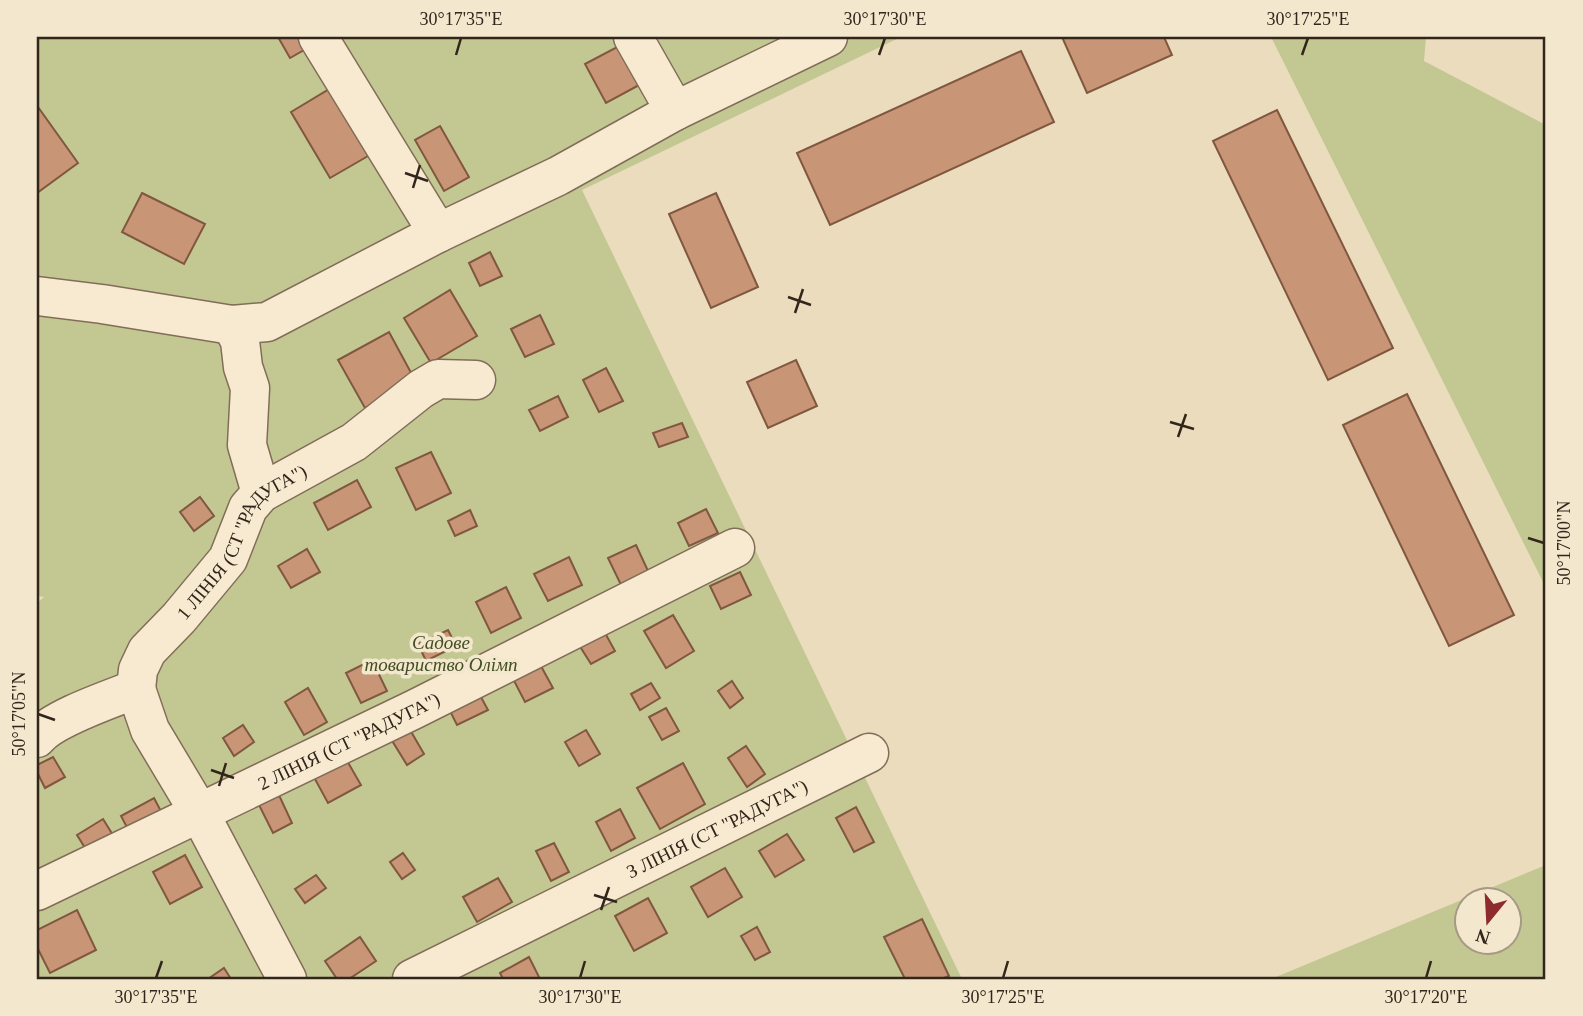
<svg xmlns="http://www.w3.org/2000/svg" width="1583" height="1016" viewBox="0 0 1583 1016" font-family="Georgia,serif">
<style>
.green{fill:#c3c893;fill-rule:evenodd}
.building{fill:#c89576;stroke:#80573f;stroke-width:2}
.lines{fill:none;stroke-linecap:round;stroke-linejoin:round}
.minor-casing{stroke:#826d58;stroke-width:41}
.minor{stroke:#f7ead1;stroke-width:38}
.ticks{fill:none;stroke:#32261c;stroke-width:2.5}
.labels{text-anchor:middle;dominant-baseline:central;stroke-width:7;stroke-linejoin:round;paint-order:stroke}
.street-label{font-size:19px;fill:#32261c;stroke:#f3e7cd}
.park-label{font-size:19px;font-style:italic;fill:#444e23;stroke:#f3e7cd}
.neatline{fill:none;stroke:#32261c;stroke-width:2.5}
.ticks-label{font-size:18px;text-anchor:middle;fill:#32261c}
</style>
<rect width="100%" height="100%" fill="#ebdcbe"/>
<g class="green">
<polygon points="37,37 901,37 582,190 962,979 37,979 37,603 44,597 37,596"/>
<polygon points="1271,37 1426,37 1424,61 1546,125 1546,588"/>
<path d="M1546 865V979H1271ZM1510 900V942H1468V900Z"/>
</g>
<g class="building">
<polygon points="278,37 306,37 311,46 290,58"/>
<polygon points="1062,37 1164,37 1172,55 1087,93"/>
<polygon points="619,46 641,84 606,103 585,64"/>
<polygon points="1021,51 1054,122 830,225 797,153"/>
<polygon points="336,85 375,152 330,178 291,112"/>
<polygon points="38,107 78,163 37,193 37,108"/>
<polygon points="1277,110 1393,348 1328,380 1213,141"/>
<polygon points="440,126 469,177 444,191 415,140"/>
<polygon points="142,193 205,224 184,264 122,232"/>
<polygon points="716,193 758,287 711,308 669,214"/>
<polygon points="490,252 502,276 480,286 469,263"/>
<polygon points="450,290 477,336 431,363 404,318"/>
<polygon points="540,315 554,344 525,357 511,329"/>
<polygon points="389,332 415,380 365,408 338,360"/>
<polygon points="796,360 817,406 768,428 747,382"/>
<polygon points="606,368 623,401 599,412 583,380"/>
<polygon points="1407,394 1514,615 1449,646 1343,425"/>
<polygon points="558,396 568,417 540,431 529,410"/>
<polygon points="682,423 688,437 659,447 653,433"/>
<polygon points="431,452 451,493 416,510 396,468"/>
<polygon points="357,480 371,507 328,530 314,503"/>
<polygon points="200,497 214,516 194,531 180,512"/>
<polygon points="706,509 718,533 689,546 678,523"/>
<polygon points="470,510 477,526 455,536 448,521"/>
<polygon points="636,545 649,573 622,587 608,558"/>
<polygon points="307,549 320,572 291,588 278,566"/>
<polygon points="569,557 582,585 548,601 534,574"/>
<polygon points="740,572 751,595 721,609 710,586"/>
<polygon points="506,587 521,618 491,633 476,602"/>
<polygon points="673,615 694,651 666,668 644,631"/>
<polygon points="599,622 615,651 591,664 574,637"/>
<polygon points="448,630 456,646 426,661 418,644"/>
<polygon points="536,657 553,688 525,702 509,671"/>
<polygon points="372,660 387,691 361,703 346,673"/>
<polygon points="732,681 743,698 730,708 718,691"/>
<polygon points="651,683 660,698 640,710 631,694"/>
<polygon points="475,686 488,710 457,725 445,701"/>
<polygon points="308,688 327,722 304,735 285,702"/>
<polygon points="666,708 679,731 662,740 649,717"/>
<polygon points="243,725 254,742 234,756 223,738"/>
<polygon points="409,728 424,754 407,765 391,739"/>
<polygon points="586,730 600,754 579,766 565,742"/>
<polygon points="746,746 765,774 747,787 728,758"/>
<polygon points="342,752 361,785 328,803 310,770"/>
<polygon points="53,757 65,777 45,788 37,772 37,765"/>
<polygon points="683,763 705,804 660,829 637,788"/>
<polygon points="278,793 292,823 273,833 258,803"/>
<polygon points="154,798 165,819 132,837 121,816"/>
<polygon points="856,807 874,842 854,852 836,818"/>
<polygon points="620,809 635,838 611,851 596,822"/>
<polygon points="103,819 116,840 90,856 77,835"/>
<polygon points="787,834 804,860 775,877 759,851"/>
<polygon points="554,843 569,872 551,881 536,851"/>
<polygon points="403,853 415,870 402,879 390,862"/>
<polygon points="185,855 202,887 170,904 153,872"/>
<polygon points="725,868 742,897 708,917 691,887"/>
<polygon points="316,875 326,888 305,903 295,889"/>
<polygon points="498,878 512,902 477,922 463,897"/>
<polygon points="648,898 667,933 634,951 615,916"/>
<polygon points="77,910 96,950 50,973 37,947 37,930"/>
<polygon points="922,919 949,976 941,979 905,979 884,937"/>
<polygon points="757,927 770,952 755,960 741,936"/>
<polygon points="360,937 376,961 349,979 337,979 325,961"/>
<polygon points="529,957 540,979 503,979 500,973"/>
<polygon points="224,968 231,979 208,979"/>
</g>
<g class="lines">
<defs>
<g id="minor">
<polyline points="318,37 438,233"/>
<polyline points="633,37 675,111"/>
<polyline points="37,296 102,304 232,325 267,322 438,233 558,176 675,111 828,37"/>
<polyline points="232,325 240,341 243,367 250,388 247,445 261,493"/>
<polyline points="136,689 150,730 199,812 287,979"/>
<path id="s1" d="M37 738C53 718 111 699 136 689L138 670 147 651 179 618 228 559 248 508 261 493 354 442 421 389 438 379 476 380"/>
<path id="s2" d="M37 891 415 709 735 548"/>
<path id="s3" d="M412 979 869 753"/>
</g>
</defs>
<use href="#minor" class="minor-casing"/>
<use href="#minor" class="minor"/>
</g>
<path class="ticks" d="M456 55 461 38M879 55 885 38M1302 55 1308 38M405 173 428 181M413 188 420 165M788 297 811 305M795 313 803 289M1170 422 1194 429M1178 437 1186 414M1528 538 1544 543M38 714 55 720M211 770 234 778M219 786 226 763M594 895 617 902M601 910 609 887M156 978 162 961M580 978 585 961M1003 978 1008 961M1426 978 1431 961"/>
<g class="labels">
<g class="street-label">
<text stroke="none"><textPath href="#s1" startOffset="299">1 ЛІНІЯ (СТ "РАДУГА")</textPath></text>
<text stroke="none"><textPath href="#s2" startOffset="346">2 ЛІНІЯ (СТ "РАДУГА")</textPath></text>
<text stroke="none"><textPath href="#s3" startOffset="340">З ЛІНІЯ (СТ "РАДУГА")</textPath></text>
</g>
<g class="park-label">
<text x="441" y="642">Садове<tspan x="441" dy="22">товариство Олімп</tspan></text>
</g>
</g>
<rect width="1583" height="1016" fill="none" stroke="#f3e7cd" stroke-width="77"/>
<g transform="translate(1488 921) rotate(198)"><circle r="33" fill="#f3e7cd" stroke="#a69a86" stroke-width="2"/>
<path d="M0-5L12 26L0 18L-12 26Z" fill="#8e2b2f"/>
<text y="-10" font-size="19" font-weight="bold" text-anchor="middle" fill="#32261c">N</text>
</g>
<rect x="38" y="38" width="1506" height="940" class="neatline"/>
<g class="ticks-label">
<text x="461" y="25">30°17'35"E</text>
<text x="885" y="25">30°17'30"E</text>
<text x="1308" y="25">30°17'25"E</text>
<text transform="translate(1564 543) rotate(-90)" y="6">50°17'00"N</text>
<text transform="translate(19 714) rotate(-90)" y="6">50°17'05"N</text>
<text x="156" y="1003">30°17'35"E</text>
<text x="580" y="1003">30°17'30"E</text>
<text x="1003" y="1003">30°17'25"E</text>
<text x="1426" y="1003">30°17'20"E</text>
</g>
</svg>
